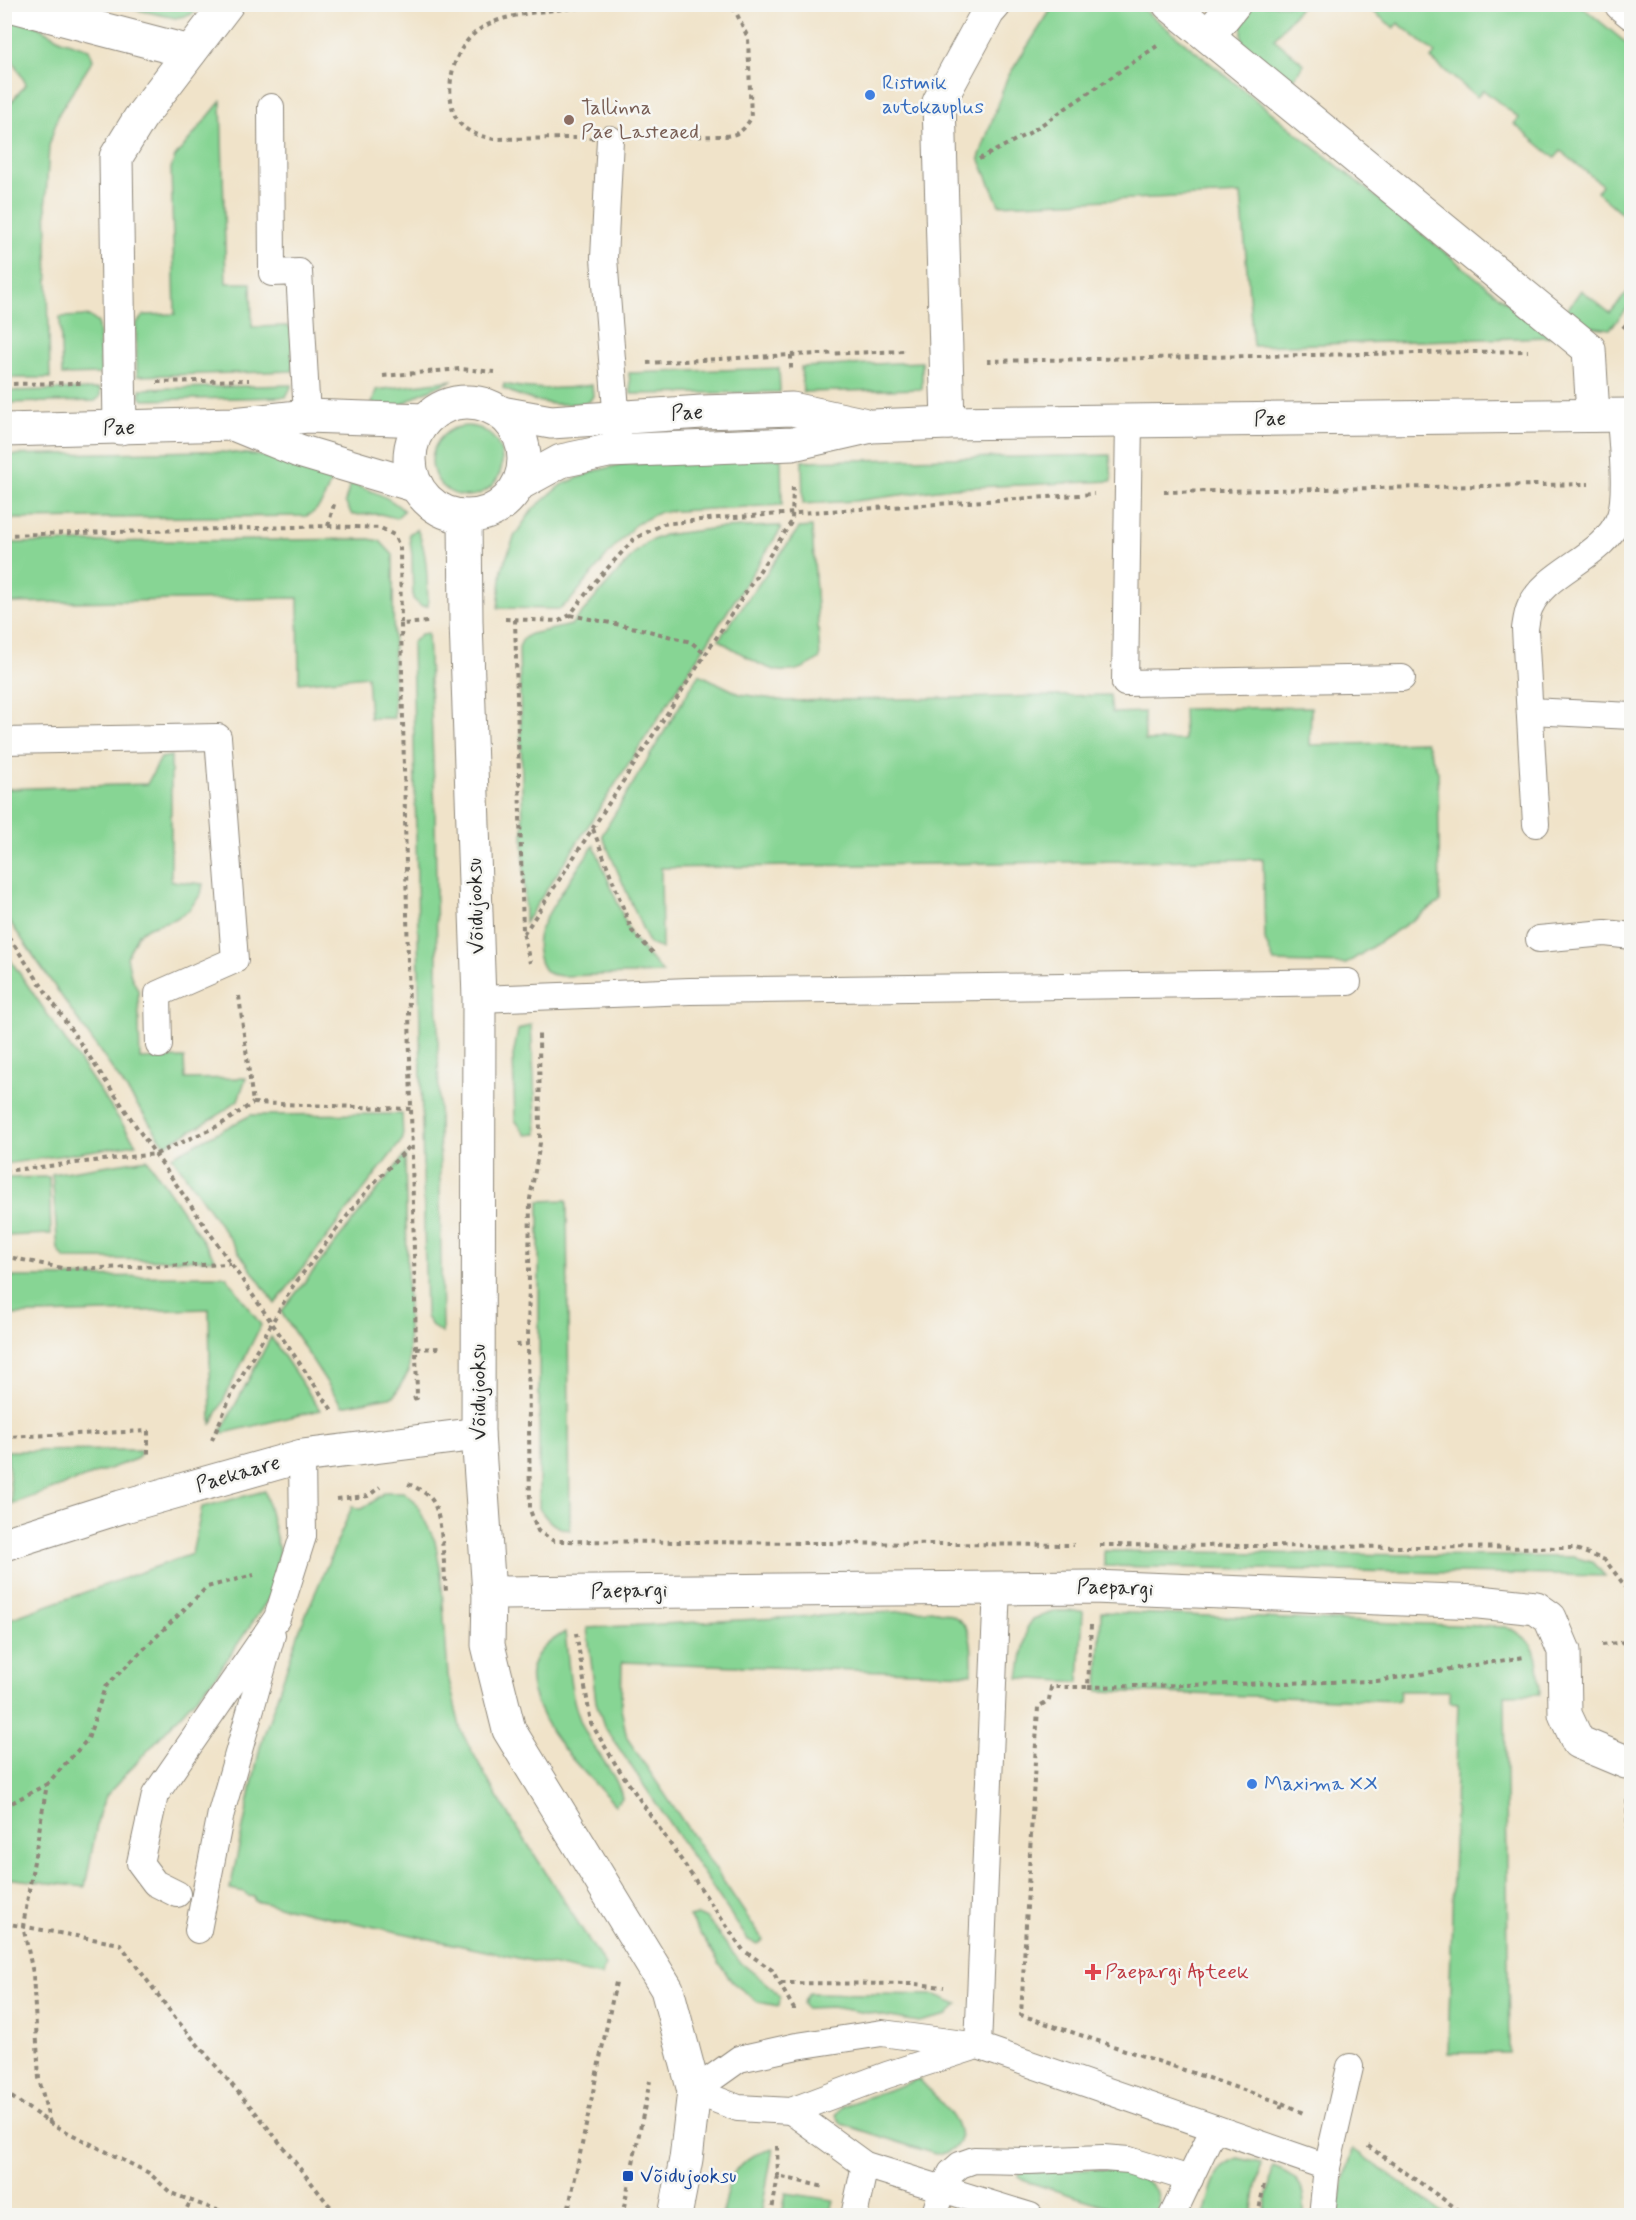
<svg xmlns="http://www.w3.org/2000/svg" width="1636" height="2220" viewBox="0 0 1636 2220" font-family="Mynerve,sans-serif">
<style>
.green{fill:#87d594;stroke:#598060;stroke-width:1.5}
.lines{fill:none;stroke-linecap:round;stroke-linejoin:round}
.lane-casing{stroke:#8e877a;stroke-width:28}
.street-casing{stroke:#8e877a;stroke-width:35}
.secondary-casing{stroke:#8e877a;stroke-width:35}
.path{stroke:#8e877a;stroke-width:4;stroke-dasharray:4.5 4.5;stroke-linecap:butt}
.lane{stroke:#fff;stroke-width:26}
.street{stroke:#fff;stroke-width:33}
.secondary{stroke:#fff;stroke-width:33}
.shop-dot{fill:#3f7fe0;stroke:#f6f6f2;stroke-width:2}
.education-dot{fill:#8d6e63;stroke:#f6f6f2;stroke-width:2}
.health-dot{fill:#e0444e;stroke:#f6f6f2;stroke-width:2}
.transit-dot{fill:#1a4fb4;stroke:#f6f6f2;stroke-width:2}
.labels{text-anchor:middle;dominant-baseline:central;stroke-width:5;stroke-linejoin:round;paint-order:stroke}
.shop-label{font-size:21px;fill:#366cbe;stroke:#f6f6f2;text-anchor:start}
.education-label{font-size:21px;fill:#785e54;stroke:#f6f6f2;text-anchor:start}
.street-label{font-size:21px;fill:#2b2b2b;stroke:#f6f6f2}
.health-label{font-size:21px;fill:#be3a42;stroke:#f6f6f2;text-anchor:start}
.transit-label{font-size:21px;fill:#164399;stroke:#f6f6f2;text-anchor:start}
</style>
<rect width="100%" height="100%" fill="#f6f6f2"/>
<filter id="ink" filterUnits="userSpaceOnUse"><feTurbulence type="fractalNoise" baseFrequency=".0167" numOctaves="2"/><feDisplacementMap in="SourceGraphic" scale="12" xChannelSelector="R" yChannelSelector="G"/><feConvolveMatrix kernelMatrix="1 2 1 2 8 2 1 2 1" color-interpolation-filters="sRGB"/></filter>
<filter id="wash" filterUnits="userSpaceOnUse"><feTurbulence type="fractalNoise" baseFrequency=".008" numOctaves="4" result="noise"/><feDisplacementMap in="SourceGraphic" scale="24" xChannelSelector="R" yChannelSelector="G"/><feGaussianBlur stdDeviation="1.35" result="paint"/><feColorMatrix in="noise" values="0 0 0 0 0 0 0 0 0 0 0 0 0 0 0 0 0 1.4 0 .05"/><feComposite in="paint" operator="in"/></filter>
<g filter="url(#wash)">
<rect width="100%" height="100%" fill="#f0e3c9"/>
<g class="green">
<polygon points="114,5 203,5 190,15 175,18"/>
<polygon points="1054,5 1138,5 1550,337 1253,346 1241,194 999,205 979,158 1007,78"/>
<polygon points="1250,5 1302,5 1274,39 1304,64 1290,84 1242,44 1242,13"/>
<polygon points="1365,5 1580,5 1631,47 1631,221 1597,192 1602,185 1561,151 1555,158 1514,124 1519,118 1483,90 1477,97 1431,59 1435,53 1398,23 1394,28"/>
<polygon points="13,13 61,40 89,49 93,60 59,113 49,146 46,197 50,378 5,378 4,111 26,84 5,47 5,25"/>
<polygon points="221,101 226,283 251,283 252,327 288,326 291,329 293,371 137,376 136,324 144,315 175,314 171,168 175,157"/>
<polygon points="1631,288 1631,304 1610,329 1579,325 1564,314 1581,290 1610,313"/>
<polygon points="89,316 98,323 101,374 62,375 60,317"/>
<polygon points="922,362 922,389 803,392 801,367"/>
<polygon points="779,368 780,392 631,394 629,373"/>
<polygon points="453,380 420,394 394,409 370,411 376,390"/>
<path d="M504 384C534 391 562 389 592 385L593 396 589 402C558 408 531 403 503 388Z"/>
<polygon points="292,385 286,397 143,400 140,396 140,389"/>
<polygon points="100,389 100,397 95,401 5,403 5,391"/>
<circle cx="467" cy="461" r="35"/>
<path d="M207 451 247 454 275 458 332 477C327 491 322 511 306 516L5 519 4 455Z"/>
<polygon points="1110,455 1112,481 952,488 855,501 803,504 802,461"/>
<polygon points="781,458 782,505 660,512 636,524 610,552 570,601 559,609 498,608 502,569 515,535 533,509 561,485 595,471 623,464"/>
<path d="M350 484C370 490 389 496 404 511L396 518 380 514 352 515 345 502Z"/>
<path d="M779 526 781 529 525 923 519 647C522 640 524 636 531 634L571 625 635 553 648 542 664 535 718 528Z"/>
<path d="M812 527 820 658C783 687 759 663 725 644L719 639 799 528Z"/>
<path d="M417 529C428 553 427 579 428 606H421L413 599 412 555 409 534Z"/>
<polygon points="369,539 380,541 393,555 394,718 370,718 367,676 299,683 298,598 5,603 5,543"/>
<polygon points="428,633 435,812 442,1333 433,1327 426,1317 412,643 421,634"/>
<polygon points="699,674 740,694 786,701 1110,695 1112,713 1144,712 1145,741 1184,740 1183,709 1311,707 1310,745 1426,742 1438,772 1440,902 1346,964 1274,962 1265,940 1263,859 661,868 662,949 649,944 602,835"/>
<polygon points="171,756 171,881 203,884 201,894 188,911 175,919 149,927 138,934 127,957 131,976 138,990 140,1059 184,1058 185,1079 246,1078 238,1100 217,1116 165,1145 5,915 4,789 147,784 161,758"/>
<path d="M594 845 631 936 663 973 562 976C558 975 552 975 548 973 539 967 536 948 538 938 541 918 581 864 594 845Z"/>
<polygon points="5,952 136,1144 5,1164"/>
<polygon points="531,1024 537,1134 526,1135 515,1120 513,1056 518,1030"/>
<polygon points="402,1114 403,1139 275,1304 172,1156 251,1115"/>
<polygon points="405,1155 409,1371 394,1396 342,1406 281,1312"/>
<polygon points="147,1159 216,1260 65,1259 58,1250 52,1174"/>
<polygon points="49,1177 51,1234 5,1236 5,1178"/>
<path d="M567 1200 570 1530C554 1528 548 1521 539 1508V1201Z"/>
<polygon points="226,1276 261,1325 211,1425 209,1309 5,1315 5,1277"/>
<polygon points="271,1337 320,1410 220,1434"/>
<polygon points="140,1450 141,1453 136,1459 12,1504 7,1451"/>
<polygon points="265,1491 279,1550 272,1594 215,1677 106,1796 99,1814 85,1887 5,1878 4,1621 192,1554 202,1507"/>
<polygon points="385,1492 403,1492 415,1501 435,1541 441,1574 448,1676 461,1731 495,1793 605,1965 601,1976 255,1901 254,1897 248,1896 244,1892 230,1889 260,1747 301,1626 352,1507 360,1509 371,1503"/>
<polygon points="1104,1551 1574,1557 1594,1563 1605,1576 1104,1566"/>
<path d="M930 1610C974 1615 972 1637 972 1674L622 1662 621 1708 627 1738 763 1940 757 1944 748 1940 604 1726 596 1702 587 1628Z"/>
<polygon points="1056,1611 1083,1611 1079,1682 1019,1678 1027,1628 1033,1619"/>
<path d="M1101 1612 1505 1627C1540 1639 1538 1661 1540 1694L1505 1695 1509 2053H1448L1458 1703 1450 1702V1691H1400L1399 1701 1098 1691Z"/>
<path d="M565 1632C569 1665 569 1698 584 1729 594 1751 618 1775 622 1798L615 1805C583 1769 549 1743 534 1695 531 1686 529 1673 533 1664 538 1649 552 1640 565 1632Z"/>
<polygon points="697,1915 707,1919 739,1961 773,1989 780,1998 779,2006 758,2002 732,1982 689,1917"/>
<polygon points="809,1993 936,1995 958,2004 947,2015 919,2022 832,2007 805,2008 803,2003"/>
<path d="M919 2079C931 2093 972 2127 956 2146 951 2153 943 2154 935 2154L842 2124 836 2115 843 2106Z"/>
<path d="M773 2149 761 2215H722C729 2178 732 2158 773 2149Z"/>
<polygon points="1353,2149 1447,2215 1337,2215 1343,2185"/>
<path d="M1238 2158 1261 2163 1252 2215H1204C1211 2193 1213 2165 1238 2158Z"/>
<path d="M1273 2167C1301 2177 1305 2187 1304 2215H1264Z"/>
<path d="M1124 2168C1144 2177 1165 2189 1157 2215H1135L1025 2181 1019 2177 1020 2172Z"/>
<polygon points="786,2193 834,2200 830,2215 782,2215"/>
</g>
</g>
<g filter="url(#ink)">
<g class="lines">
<defs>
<g id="lane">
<polyline points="271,107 272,273 299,272 307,416"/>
<polyline points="610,139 604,258 618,435"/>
<polyline points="1129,421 1125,683 1402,678"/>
<polyline points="1530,711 1632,716"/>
<polyline points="4,741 218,737 235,960 158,994 159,1045"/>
<path d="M1536 824 1525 629C1526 622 1527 613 1530 607 1547 569 1605 558 1620 516 1628 492 1621 441 1620 415"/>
<polyline points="1539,939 1605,933 1632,936"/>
<polyline points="479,999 690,991 1348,982"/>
<polyline points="177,1894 155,1883 140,1863 155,1795 277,1618 303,1536 302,1456"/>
<polyline points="198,1930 221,1813 272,1635"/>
<polyline points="978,2046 997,1587"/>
<polyline points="694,2091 739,2059 797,2046 882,2033 978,2046 1327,2167 1322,2216"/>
<polyline points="694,2091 738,2108 791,2111 887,2075 971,2048"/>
<polyline points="791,2111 865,2165 1030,2216"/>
<polyline points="1327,2167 1350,2067"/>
<polyline points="854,2216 865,2165"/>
<polyline points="934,2216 943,2189 951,2173 960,2165 974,2160 1029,2161 1103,2158 1129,2160 1190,2179"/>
<polyline points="1172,2216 1214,2128"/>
</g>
<g id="street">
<polyline points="6,4 190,52"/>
<polyline points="1169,4 1589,349 1593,415"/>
<polyline points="1621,4 1632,13"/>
<polyline points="1209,35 1234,4"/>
<polyline points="948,423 939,102 988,12 995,4"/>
<polyline points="120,428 116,157 140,118 227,4"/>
<polyline points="489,1593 1093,1587 1479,1602 1536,1608 1550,1618 1564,1651 1565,1714 1578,1742 1626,1762 1632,1762"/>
</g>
<g id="secondary">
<circle cx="467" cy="459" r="57"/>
<polyline points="501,413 551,422 702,412 792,409 862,424"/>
<polyline points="238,426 299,451 417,486"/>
<polyline points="4,430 233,424 307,416 425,420"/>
<polyline points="519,484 561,461 608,451 793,444 872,426 948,423 1632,415"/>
<polyline points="465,517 466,621 479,999 478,1434 489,1593 488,1645 509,1730 667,1989 694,2091 686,2159 675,2216"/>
<polyline points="4,1544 121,1507 302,1456 478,1434"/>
</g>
</defs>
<use href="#lane" class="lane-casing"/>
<use href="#street" class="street-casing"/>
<use href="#secondary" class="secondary-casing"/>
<g class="path">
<path d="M615 5H718L735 10 748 38 751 118C744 130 739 135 725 136L494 139C469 134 454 127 451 100 447 72 460 38 487 25 519 9 578 9 615 5Z"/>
<polyline points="979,159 1031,132 1157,46"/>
<polyline points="1623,328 1632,318"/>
<polyline points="791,355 791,371"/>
<polyline points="987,361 1528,351"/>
<polyline points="647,363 791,355 906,351"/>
<polyline points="383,376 460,369 495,372"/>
<polyline points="157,382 249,380"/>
<polyline points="4,384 81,383"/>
<polyline points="1164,492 1589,484"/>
<polyline points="328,526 335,501"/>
<polyline points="4,535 328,526 381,528 394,535 400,548 401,624 428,622"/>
<polyline points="570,615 641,629 691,642 705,654"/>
<polyline points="505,619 559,621 570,615 594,583 634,539 663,524 719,518 1094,494"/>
<polyline points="515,619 523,932 530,963"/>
<polyline points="401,624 417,1398 412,1399"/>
<polyline points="593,829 632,931 656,956"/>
<polyline points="4,930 138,1129 334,1413"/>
<polyline points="524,934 792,521 793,484"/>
<polyline points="239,996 253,1103 411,1109"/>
<polyline points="4,1171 156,1154 220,1125 253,1103"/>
<polyline points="4,1256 66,1269 231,1264"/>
<polyline points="528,1344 530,1199 540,1143 539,1032"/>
<polyline points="516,1345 528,1344 530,1510 538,1531 554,1541 1074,1545"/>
<polyline points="416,1349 439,1348"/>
<polyline points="4,1437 148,1431 148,1457"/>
<polyline points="212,1440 233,1391 293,1286 368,1189 411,1145"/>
<path d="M408 1484C416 1487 427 1493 432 1500 443 1515 444 1571 446 1591"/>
<polyline points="4,1485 6,1504"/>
<polyline points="337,1499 368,1496 380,1487"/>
<polyline points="1100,1545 1573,1548 1605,1560 1632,1595"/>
<polyline points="1091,1625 1088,1687 1051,1687 1049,1700 1038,1707 1021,2015 1282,2103 1280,2112"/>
<polyline points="576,1633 591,1723 616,1765 743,1950 772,1970 794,2009 794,2012"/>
<polyline points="1602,1645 1632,1641"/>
<polyline points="1088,1687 1377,1681 1524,1657"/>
<polyline points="1628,1721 1632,1680"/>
<polyline points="1627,1800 1632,2049"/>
<polyline points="4,1807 47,1784"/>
<polyline points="4,1923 120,1944 176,2019 261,2119 328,2204 341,2216"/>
<polyline points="781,1983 915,1984 944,1987"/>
<polyline points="1632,2049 1632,2155"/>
<polyline points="4,2092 53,2125 149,2173 171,2193 213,2209 246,2215 287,2211 306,2216"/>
<polyline points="1282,2103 1303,2113"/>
<polyline points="50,2123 39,2079 33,1973 23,1926 47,1784 88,1739 105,1687 207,1587 254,1575"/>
<polyline points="777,2146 778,2176"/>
<polyline points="1368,2146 1467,2216"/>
<polyline points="183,2216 191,2200"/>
<polyline points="567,2216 616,1982"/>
<polyline points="622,2216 650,2081"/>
<polyline points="771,2216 778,2176 824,2187"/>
<polyline points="1258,2216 1264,2184"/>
</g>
<use href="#lane" class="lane"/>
<use href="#street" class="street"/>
<use href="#secondary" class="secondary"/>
</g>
</g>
<g class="shop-dot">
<circle cx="870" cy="95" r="6"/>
<circle cx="1252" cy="1784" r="6"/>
</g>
<circle class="education-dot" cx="569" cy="120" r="6"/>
<path class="health-dot" d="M1090 1963h6v6h6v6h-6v6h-6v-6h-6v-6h6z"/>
<rect class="transit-dot" x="622" y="2170" width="12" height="12" rx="3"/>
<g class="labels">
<g class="shop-label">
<text x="882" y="83">Ristmik<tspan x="882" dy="24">autokauplus</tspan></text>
<text x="1264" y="1784">Maxima XX</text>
</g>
<g class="education-label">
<text x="581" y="108">Tallinna<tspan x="581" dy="24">Pae Lasteaed</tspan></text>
</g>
<g class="street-label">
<text transform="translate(687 413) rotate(-3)">Pae</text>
<text transform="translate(1270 419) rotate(-1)">Pae</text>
<text transform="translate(119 428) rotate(-1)">Pae</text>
<text transform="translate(476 906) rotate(-92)">Võidujooksu</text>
<text transform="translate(479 1392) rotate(-91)">Võidujooksu</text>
<text transform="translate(238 1474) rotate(-16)">Paekaare</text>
<text transform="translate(1115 1588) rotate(2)">Paepargi</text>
<text transform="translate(629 1591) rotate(-1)">Paepargi</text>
</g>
<g class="health-label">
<text x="1105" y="1972">Paepargi Apteek</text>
</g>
<g class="transit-label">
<text x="640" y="2176">Võidujooksu</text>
</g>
</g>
<rect width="1636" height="2220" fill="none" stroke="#f6f6f2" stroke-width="24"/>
</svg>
